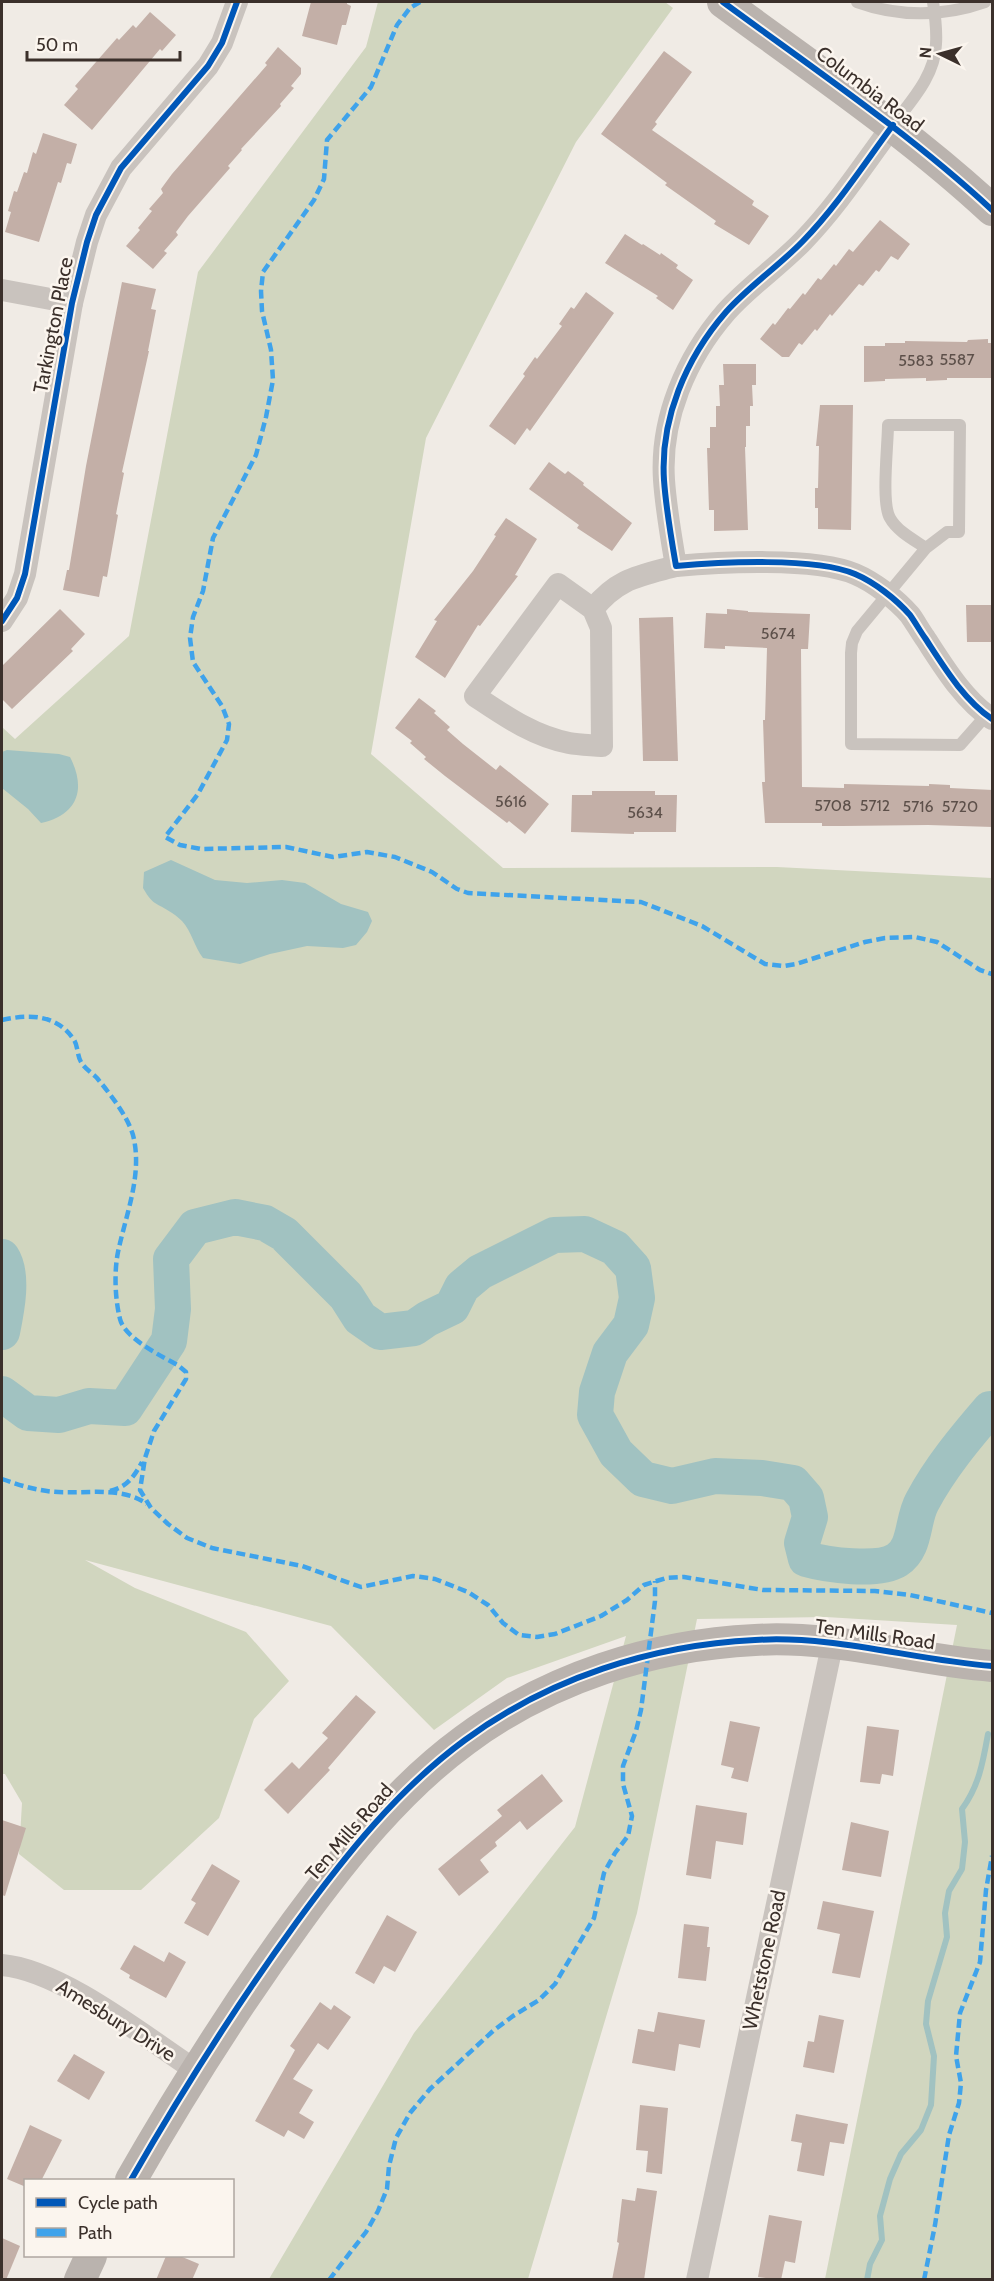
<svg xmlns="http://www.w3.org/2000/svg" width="994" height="2281" viewBox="0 0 994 2281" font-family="Cabin,sans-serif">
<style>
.green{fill:#d1d6bf}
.water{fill:#a1c2c1}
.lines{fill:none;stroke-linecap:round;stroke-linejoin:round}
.stream{stroke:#a1c2c1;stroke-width:6}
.river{stroke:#a1c2c1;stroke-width:36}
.building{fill:#c3afa7}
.lane{stroke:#c9c3be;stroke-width:12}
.street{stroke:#c9c3be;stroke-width:22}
.secondary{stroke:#bab3ae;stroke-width:32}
.quiet{stroke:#3fa3eb;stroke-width:4.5;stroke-dasharray:9 4.5;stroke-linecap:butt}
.cycleway-casing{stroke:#fbf5ee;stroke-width:10}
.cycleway{stroke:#0057b8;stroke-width:6}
.labels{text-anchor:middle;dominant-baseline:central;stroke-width:5;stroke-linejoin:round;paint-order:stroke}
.number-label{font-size:16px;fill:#5d504a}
.street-label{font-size:20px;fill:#3b302b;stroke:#fbf5ee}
</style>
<rect width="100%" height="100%" fill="#f0ebe5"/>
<polygon class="green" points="378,2 665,2 673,8 576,142 426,438 371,754 503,868 777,867 992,878 992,2279 825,2279 957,1625 826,1617 697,1619 637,1913 528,2279 269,2279 414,2033 575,1827 626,1636 507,1678 434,1730 331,1626 85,1560 135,1588 246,1632 289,1681 254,1719 219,1818 141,1890 64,1890 19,1854 22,1803 5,1774 2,1774 2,727 15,739 129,636 198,272 366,47"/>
<g class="water">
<path d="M7 750 59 754 70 757C87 790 77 815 41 823L28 809 2 788V752Z"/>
<path d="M171 860 215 880 247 883 282 880 305 883 341 904 368 912 372 921 367 932 356 945 343 948 307 946 270 954 240 964 203 958C194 946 192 932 182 921 173 912 165 909 155 903 150 900 146 893 143 888L144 872Z"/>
</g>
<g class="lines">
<path class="stream" d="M867 2280 870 2264 882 2240 880 2216 890 2179 901 2154 921 2130 931 2105 934 2056 926 2024 928 2001 947 1937 945 1913 949 1891 962 1869 965 1842 962 1809C979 1786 983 1762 988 1734"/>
<g class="river">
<path d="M2 1257C14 1275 6 1312 2 1332"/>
<path d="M2 1394 28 1413 59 1415 89 1406 125 1408 169 1341 173 1309 171 1259 195 1227 235 1217 265 1223 284 1234 346 1296 360 1318 380 1332 414 1328 427 1319 452 1307 462 1287 480 1272 554 1235 585 1234 615 1248 633 1268 637 1298 631 1325 610 1353 597 1392 595 1415 616 1453 643 1479 672 1486 715 1476 762 1478 793 1483 806 1498 810 1517 802 1543 806 1559C827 1565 878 1572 897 1560 916 1548 912 1520 922 1502 940 1468 965 1438 990 1409H992"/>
</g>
</g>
<g class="building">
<polygon points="311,2 347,2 347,4 351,6 346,25 342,25 337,45 302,36"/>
<polygon points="150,12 176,35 162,51 160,49 92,130 64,105 78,89 75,86 117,38 119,40 133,25 136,28"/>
<polygon points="278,47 301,68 301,74 291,86 294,88 280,104 281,106 241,149 242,150 228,166 230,168 188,216 176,232 178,235 164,251 167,253 153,269 126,246 140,230 138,228 152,211 149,209 163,193 161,189 172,174 267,65 265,63"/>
<polygon points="664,51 692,72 655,122 657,124 652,130 754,201 752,205 769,216 749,245 714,224 716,221 665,185 667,183 601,134"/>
<polygon points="43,133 77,144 71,164 67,163 61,183 58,182 39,242 5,232 11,212 8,211 14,191 17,192 24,172 27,173 33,152 36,154"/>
<polygon points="880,220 910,244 898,260 891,256 879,272 876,270 863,286 859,284 832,316 830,314 817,331 815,329 802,345 799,343 789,357 782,357 760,339 773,323 775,325 788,308 790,309 803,293 805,295 818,278 821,280 834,264 836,266 849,249 853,252"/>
<polygon points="625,234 642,245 643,244 660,255 661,253 678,265 676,268 693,280 673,310 656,298 658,296 605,263"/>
<polygon points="122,282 156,289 151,309 156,310 148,351 149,351 122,472 124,473 116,514 118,515 107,577 103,576 99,597 63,590 67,570 69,570 86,466"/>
<polygon points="586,292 614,313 530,431 527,428 515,445 489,426 525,376 523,374 535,357 537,359 562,326 559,324 571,307 574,309"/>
<polygon points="988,339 988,343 993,343 993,378 947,378 947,380 926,381 926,378 885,379 885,381 864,382 864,346 885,346 885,343 905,343 905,341 967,342 968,340"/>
<polygon points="723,364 756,364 756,385 752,385 753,406 750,406 750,426 746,426 746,447 745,447 748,530 714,531 714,510 709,510 707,448 710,448 710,427 716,427 716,406 720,406 719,385 724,385"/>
<polygon points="820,405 853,405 851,530 818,529 818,508 815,508 815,488 818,488 819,446 816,446"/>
<polygon points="549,462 565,474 568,471 584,483 583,485 632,523 612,551 577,528 579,525 529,489"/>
<polygon points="506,518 537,539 515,575 518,576 480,626 478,625 445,678 415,657 437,621 434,620 473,571 496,536 494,535"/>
<polygon points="966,605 993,605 993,642 967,642"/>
<polygon points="60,609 85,634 71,649 73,651 12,709 2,699 2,666"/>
<polygon points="727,609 748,611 748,612 810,614 808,649 801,649 802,787 844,788 844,784 929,786 929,784 950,785 950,788 993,790 993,827 928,825 843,826 822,826 822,823 765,823 762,782 765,782 763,720 765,720 767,648 725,646 725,649 704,648 706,613 727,614"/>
<polygon points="673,617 678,761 643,761 639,618"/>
<polygon points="419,698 436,711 434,713 450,727 447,730 463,744 496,770 500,765 549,804 525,834 509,821 507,823 445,776 424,759 426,757 410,743 412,741 395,728"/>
<polygon points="592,791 655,791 655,795 677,795 676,832 634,832 634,834 571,832 572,795 592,795"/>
<polygon points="356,1695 376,1712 328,1768 330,1770 288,1814 264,1790 292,1762 299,1769 328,1738 322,1733"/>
<polygon points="730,1721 760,1727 748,1782 731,1778 734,1768 721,1765"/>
<polygon points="867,1726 899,1730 893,1776 882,1774 880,1784 860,1782"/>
<polygon points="542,1774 563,1801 527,1830 520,1821 495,1842 497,1846 480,1860 489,1872 459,1896 438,1869 502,1816 497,1810"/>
<polygon points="696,1805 747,1813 743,1845 716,1841 711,1879 686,1875"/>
<polygon points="2,1820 26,1828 5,1896 2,1895"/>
<polygon points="851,1822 889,1831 881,1877 842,1870"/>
<polygon points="212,1864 240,1881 208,1936 184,1923 196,1903 191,1900"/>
<polygon points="823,1901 874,1911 860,1978 832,1973 840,1934 817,1929"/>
<polygon points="387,1915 417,1932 395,1972 384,1966 374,1984 355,1973"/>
<polygon points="684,1924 709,1927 707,1947 710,1947 706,1981 678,1978"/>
<polygon points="134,1945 164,1962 169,1952 186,1962 166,1998 129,1978 130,1975 120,1969"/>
<polygon points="320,2002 331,2010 334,2005 351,2017 328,2050 318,2043 293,2079 313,2090 299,2113 314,2122 304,2139 288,2130 284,2137 255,2121 295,2050 290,2046"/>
<polygon points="658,2012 705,2020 700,2048 679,2044 675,2071 632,2063 638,2029 654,2032"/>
<polygon points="819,2015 844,2020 834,2073 803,2067 808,2041 814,2042"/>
<polygon points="74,2054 105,2072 89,2100 57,2081"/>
<polygon points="640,2105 668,2108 662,2174 646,2172 648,2151 636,2150"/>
<polygon points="796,2114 848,2124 844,2144 830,2142 824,2176 797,2171 802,2143 791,2141"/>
<polygon points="30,2125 62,2140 41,2181 26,2181 26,2187 7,2179"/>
<polygon points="637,2188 657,2191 644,2280 612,2280 619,2243 617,2242 622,2199 635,2201"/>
<polygon points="769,2215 802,2221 795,2263 785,2261 781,2280 758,2277"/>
<polygon points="2,2238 20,2246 6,2280 2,2280"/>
<polygon points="166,2256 180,2256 199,2264 192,2280 156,2280"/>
</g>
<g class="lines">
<g class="lane">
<path d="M857 2C898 17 943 17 985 2"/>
<path d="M893 125C911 101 935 76 936 44 937 30 935 15 933 2"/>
<path d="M926 548C914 540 897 531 890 518 881 503 888 445 888 425H960L959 532H947L926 548 857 631 852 643 851 653V744L960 745 990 711"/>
</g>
<g class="street">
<path d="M893 125C864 164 837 206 803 241 779 266 749 286 726 312 686 358 660 419 664 480 666 509 671 537 676 566 720 562 815 557 855 574 874 582 896 599 910 615 915 622 920 631 925 638 944 667 963 699 992 719"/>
<polyline points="2,290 72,303"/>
<path d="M593 609 558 584 475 696C505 716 533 736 569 743 579 745 591 745 602 746L601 628 593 609C618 578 639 576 676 566"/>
<polyline points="2,621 17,598 25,574 72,303 87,242 96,215 121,168 208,66 222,43 237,2"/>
<path d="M2 1965C61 1970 145 2037 195 2070"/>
<polyline points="697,2280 833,1641"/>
</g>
<g class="secondary">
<path d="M723 2C814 69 909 133 992 210"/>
<path d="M131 2180C182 2091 235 2007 296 1923 345 1856 398 1789 465 1740 549 1678 652 1645 755 1640 836 1635 913 1660 992 1666"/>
<polyline points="80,2280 91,2256"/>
</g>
<g class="quiet">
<polyline points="420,2 410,8 397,25 371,87 327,140 324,179 314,200 263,272 261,291 262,311 271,350 273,380 266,417 256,455 213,538 203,591 193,617 190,638 193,662 222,706 229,724 227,740 198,794 165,837 180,845 201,849 286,847 333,857 367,852 395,857 432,872 457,889 468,893 641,902 702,926 765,964 784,966 796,964 865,942 885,938 915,937 937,942 980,970 992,974"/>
<path d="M2 1020C29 1014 57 1014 74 1040 78 1046 77 1055 81 1062 84 1068 92 1073 97 1078 110 1094 127 1115 133 1135 143 1174 126 1214 118 1252 114 1272 115 1299 120 1319 125 1339 162 1356 179 1366L186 1372V1379L154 1431 145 1458 140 1490 151 1508 168 1524 187 1538 212 1548 302 1566 361 1587 413 1576 435 1579 468 1592 488 1605 503 1623 519 1635 537 1637 555 1634 601 1616 627 1600 644 1585 666 1578 684 1577 763 1590 875 1591 910 1595 992 1613"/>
<path d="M2 1479C16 1484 31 1489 47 1491 78 1496 120 1484 147 1504"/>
<path d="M110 1491C127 1487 134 1477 142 1462"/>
<polyline points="329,2280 366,2232 378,2211 387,2189 389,2166 396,2138 410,2113 430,2089 493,2031 513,2016 539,2000 555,1984 594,1918 604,1873 615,1853 628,1836 632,1816 623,1784 623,1766 636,1731 641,1710 655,1601 655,1581"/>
<polyline points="924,2280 935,2225 949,2135 959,2103 961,2083 956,2056 960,2013 980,1962 986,1890 992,1856"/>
</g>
<defs>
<g id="cycleway">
<path d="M723 2C814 69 909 133 992 210"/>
<path d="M893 125C864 164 837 206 803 241 779 266 749 286 726 312 686 358 660 419 664 480 666 509 671 537 676 566 720 562 815 557 855 574 874 582 896 599 910 615 915 622 920 631 925 638 944 667 963 699 992 719"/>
<polyline points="2,621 17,598 25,574 72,303 87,242 96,215 121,168 208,66 222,43 237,2"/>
<path d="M131 2180C182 2091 235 2007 296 1923 345 1856 398 1789 465 1740 549 1678 652 1645 755 1640 836 1635 913 1660 992 1666"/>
</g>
</defs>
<use href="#cycleway" class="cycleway-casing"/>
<use href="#cycleway" class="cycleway"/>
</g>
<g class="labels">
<g class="number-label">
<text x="957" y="359">5587</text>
<text x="916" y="360">5583</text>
<text x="778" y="633">5674</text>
<text x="511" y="801">5616</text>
<text x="833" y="805">5708</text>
<text x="875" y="805">5712</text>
<text x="918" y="806">5716</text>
<text x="960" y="806">5720</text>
<text x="645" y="812">5634</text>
</g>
<g class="street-label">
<text transform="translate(870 89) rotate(37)">Columbia Road</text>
<text transform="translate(53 325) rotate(-79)">Tarkington Place</text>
<text transform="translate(875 1634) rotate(8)">Ten Mills Road</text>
<text transform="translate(349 1832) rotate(-49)">Ten Mills Road</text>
<text transform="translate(764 1960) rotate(-78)">Whetstone Road</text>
<text transform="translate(116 2020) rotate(32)">Amesbury Drive</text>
</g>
</g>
<rect width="994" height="2281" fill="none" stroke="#3b302b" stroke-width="6"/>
<rect x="24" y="2179" width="210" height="78" fill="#fbf5ee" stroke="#aea6a0" stroke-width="1.5"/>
<rect x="36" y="2198" width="30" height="9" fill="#0057b8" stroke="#aea6a0" stroke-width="1.5"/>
<text x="78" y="2209" font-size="18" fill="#3b302b">Cycle path</text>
<rect x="36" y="2228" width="30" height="9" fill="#3fa3eb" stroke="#aea6a0" stroke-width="1.5"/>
<text x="78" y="2239" font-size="18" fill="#3b302b">Path</text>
<g transform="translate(940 54) rotate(275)" stroke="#fbf5ee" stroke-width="4.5" paint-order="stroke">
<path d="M0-4.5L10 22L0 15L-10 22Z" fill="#3b302b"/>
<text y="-9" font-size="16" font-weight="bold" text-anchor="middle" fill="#3b302b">N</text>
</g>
<path d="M27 51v9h153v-9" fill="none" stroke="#3b302b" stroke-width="3"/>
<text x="36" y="51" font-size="18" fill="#3b302b" stroke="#fbf5ee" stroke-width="4.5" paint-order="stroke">50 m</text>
</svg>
